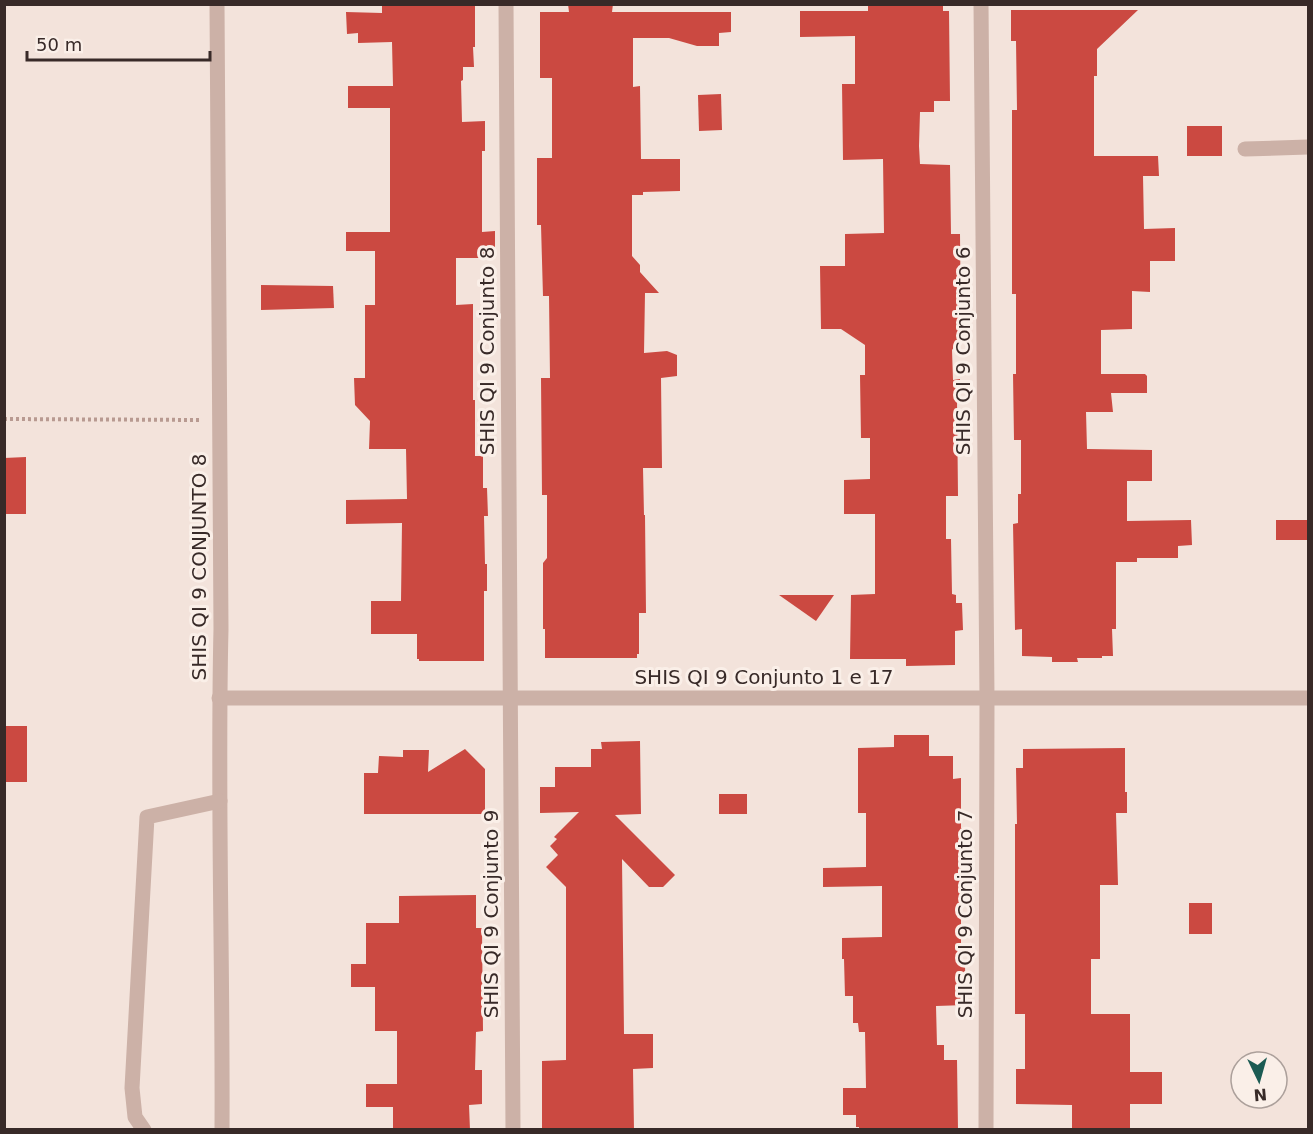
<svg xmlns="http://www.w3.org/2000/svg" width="1313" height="1134" viewBox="0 0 1313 1134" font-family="'DejaVu Sans',sans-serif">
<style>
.building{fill:#cb4941}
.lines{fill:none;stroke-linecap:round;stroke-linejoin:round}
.path{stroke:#b89a91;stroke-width:4;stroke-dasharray:3 3;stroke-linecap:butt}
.minor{stroke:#ccb1a7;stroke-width:15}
.labels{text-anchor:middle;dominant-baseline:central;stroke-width:6;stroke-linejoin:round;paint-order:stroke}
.street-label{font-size:20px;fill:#382a28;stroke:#faefe8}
</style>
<rect width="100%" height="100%" fill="#f3e3db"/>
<g class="building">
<polygon points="382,4 475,4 475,47 473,47 474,67 463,67 463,80 461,81 462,122 485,121 485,151 482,151 482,232 495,231 495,254 485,255 485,258 456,258 456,305 473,304 473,400 475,400 475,456 483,456 483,488 487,488 488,516 484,516 485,564 487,564 487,591 484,591 484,661 419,661 419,659 417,659 417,634 371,634 371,601 401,601 402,523 346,524 346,500 407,499 406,449 369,449 370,421 355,405 354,378 365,378 365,305 375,305 375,251 346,251 346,232 390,232 390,108 348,108 348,86 393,86 392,42 358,43 358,33 347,34 346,12 382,13"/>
<polygon points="568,4 613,4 612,12 731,12 731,32 719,33 719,46 697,46 669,38 633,38 633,87 640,86 641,159 680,159 680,191 643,192 643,195 632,195 632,256 640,265 640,272 659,293 645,293 644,353 667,351 677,355 677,376 661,378 662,468 643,468 644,515 645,515 646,613 639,613 639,654 637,654 637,658 545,658 545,629 543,629 543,563 547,558 547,495 542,495 541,378 550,378 549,296 543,296 541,225 537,225 537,158 552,158 552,78 540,78 540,12 569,12"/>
<polygon points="868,4 943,4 943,11 949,11 950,101 934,101 934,112 920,112 919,146 920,164 950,165 951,234 960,234 961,337 952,350 953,380 960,379 960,400 957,400 958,496 946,496 946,539 951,539 952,594 956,595 956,603 962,603 963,630 955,631 955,665 906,666 906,659 850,659 851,595 875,594 875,514 844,514 844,480 870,479 870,438 861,438 860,375 865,375 865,345 841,329 821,329 820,266 845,266 845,234 884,233 883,159 843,160 842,84 855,84 855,36 800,37 800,11 868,11"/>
<polygon points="1011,10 1138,10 1097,49 1097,76 1094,76 1094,156 1158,156 1159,176 1143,176 1144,229 1175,228 1175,261 1150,261 1150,292 1132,291 1132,329 1101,330 1101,374 1145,374 1147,376 1147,393 1111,393 1113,412 1086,412 1087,449 1152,450 1152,481 1127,481 1127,521 1191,520 1192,545 1178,546 1178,558 1137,558 1137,562 1116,562 1116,629 1112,629 1113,656 1102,656 1102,658 1077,658 1078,662 1052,662 1052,657 1022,656 1022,629 1015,630 1013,524 1018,523 1018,494 1021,494 1021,440 1014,440 1013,374 1016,374 1016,294 1012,294 1012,110 1017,110 1016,41 1011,41"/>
<polygon points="721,94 722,130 699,131 698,95"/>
<rect x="1187" y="126" width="35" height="30"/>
<polygon points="261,285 333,286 334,308 261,310"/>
<polygon points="26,457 26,514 4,514 4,458"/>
<rect x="1276" y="520" width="32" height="20"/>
<polygon points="779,595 834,595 816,621"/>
<rect x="4" y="726" width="23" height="56"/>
<polygon points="894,735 929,735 929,756 953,756 953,779 961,778 961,828 963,828 963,855 966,855 966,885 961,885 961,965 965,965 966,1005 936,1006 937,1045 944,1045 944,1060 957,1060 958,1130 859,1130 859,1127 856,1127 856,1115 843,1115 843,1088 866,1088 865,1032 859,1032 858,1023 853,1023 853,996 845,996 844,959 842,959 842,938 882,937 882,886 823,887 823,868 866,867 866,813 858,813 858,748 894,747"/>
<polygon points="640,741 641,814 615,815 675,875 663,887 649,887 622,859 624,1034 653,1034 653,1068 633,1069 634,1130 542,1130 542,1061 566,1060 566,887 546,867 558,855 550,846 557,839 554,837 579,812 540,813 540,787 555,787 555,767 591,767 591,749 602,749 601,742"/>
<polygon points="1125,748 1125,792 1127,792 1127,813 1116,813 1118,885 1100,885 1100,959 1091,959 1091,1014 1130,1014 1130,1072 1162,1072 1162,1104 1130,1104 1130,1130 1072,1130 1072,1105 1016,1104 1016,1069 1025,1069 1025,1014 1015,1014 1015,824 1017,824 1016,768 1023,768 1023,749"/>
<polygon points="465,749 485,769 485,814 364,814 364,773 378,773 379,756 403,757 403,750 429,750 428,772"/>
<rect x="719" y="794" width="28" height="20"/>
<polygon points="476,895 476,928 482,928 483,1031 476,1032 475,1070 482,1070 482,1104 469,1105 470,1130 393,1130 393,1107 366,1107 366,1084 397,1084 397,1031 375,1031 375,987 351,987 351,964 366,964 366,923 399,923 399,896"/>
<rect x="1189" y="903" width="23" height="31"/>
</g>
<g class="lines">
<polyline class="path" points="4,419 201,420"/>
<g class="minor">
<path d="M217 4 221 629C217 796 223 963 222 1130"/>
<polyline points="506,4 513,1130"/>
<polyline points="981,4 987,698 986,1130"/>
<polyline points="1245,149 1308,147"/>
<polyline points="219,698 1308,698"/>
<polyline points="144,1130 135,1117 132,1088 147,817 220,801"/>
</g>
</g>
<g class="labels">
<g class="street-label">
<text transform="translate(487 351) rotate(-90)">SHIS QI 9 Conjunto 8</text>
<text transform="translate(963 351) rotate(-90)">SHIS QI 9 Conjunto 6</text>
<text transform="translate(199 567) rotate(-90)">SHIS QI 9 CONJUNTO 8</text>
<text x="764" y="677">SHIS QI 9 Conjunto 1 e 17</text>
<text transform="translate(491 914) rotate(-90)">SHIS QI 9 Conjunto 9</text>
<text transform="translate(965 914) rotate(-90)">SHIS QI 9 Conjunto 7</text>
</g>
</g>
<rect width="1313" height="1134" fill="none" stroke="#382a28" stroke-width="12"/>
<g transform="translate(1259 1080) rotate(175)"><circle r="28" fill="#faefe8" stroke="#aca09b" stroke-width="1.5"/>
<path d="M0-4.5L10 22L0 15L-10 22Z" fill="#1b5b53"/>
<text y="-9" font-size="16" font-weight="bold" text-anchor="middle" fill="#382a28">N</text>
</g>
<path d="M27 51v9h183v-9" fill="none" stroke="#382a28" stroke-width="3"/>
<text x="36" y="51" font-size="18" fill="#382a28" stroke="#faefe8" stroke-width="4.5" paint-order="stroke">50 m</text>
</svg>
